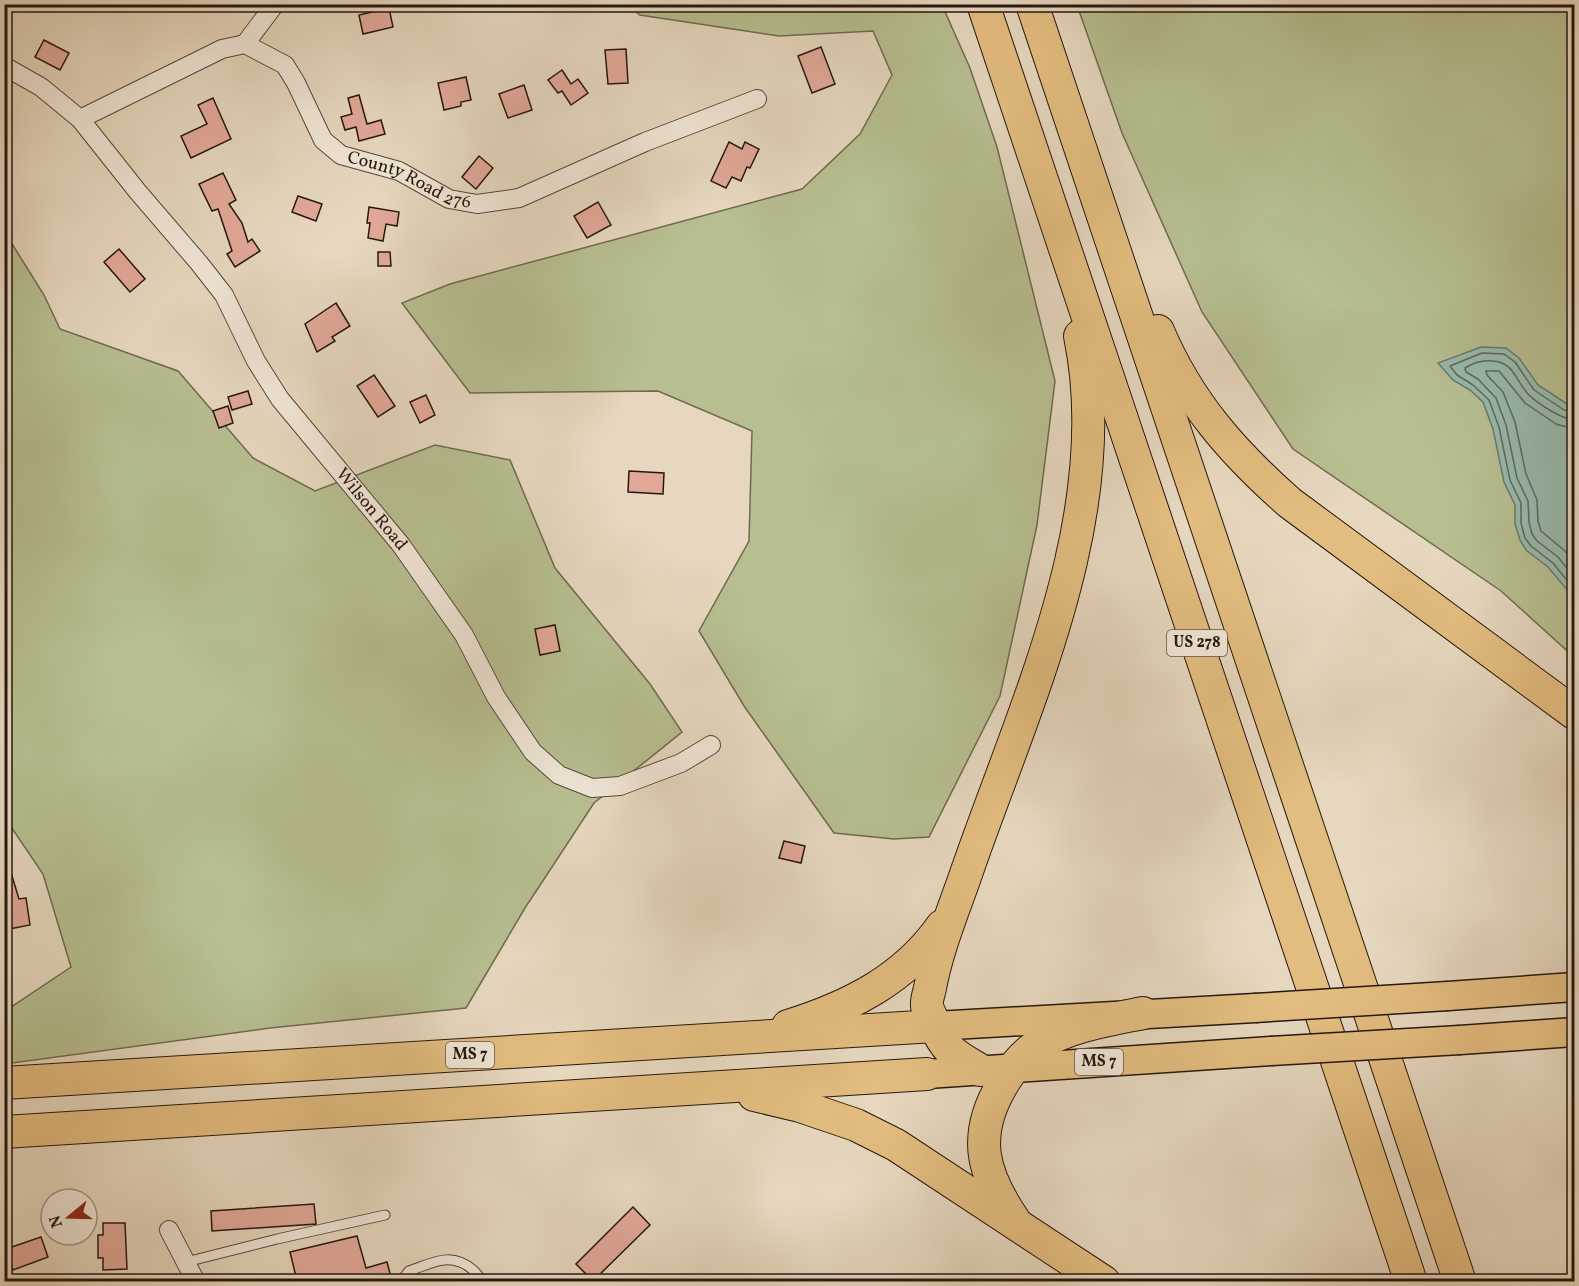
<svg xmlns="http://www.w3.org/2000/svg" width="1579" height="1286" viewBox="0 0 1579 1286" font-family="Vollkorn,serif">
<style>
.green{fill:#b7be90;stroke:#6e6a50;stroke-width:1.5}
.water{fill:#97baad;stroke:#6a796e;stroke-width:1.5}
.lines{fill:none;stroke-linecap:round;stroke-linejoin:round}
.shore{stroke:#5e685e;stroke-width:1.5}
.building{fill:#e1a898;stroke:#261710;stroke-width:1.5}
.service-casing{stroke:#56473c;stroke-width:11}
.minor-casing{stroke:#56473c;stroke-width:20}
.trunk-casing{stroke:#261710;stroke-width:31}
.motorway-casing{stroke:#261710;stroke-width:34}
.service{stroke:#efe5d5;stroke-width:9}
.minor{stroke:#efe5d5;stroke-width:18}
.trunk{stroke:#e3bc7f;stroke-width:28}
.motorway{stroke:#e3bc7f;stroke-width:32}
.trunk-bridge-casing{stroke:#261710;stroke-width:31;stroke-linecap:butt}
.trunk-bridge{stroke:#e3bc7f;stroke-width:28}
.labels{text-anchor:middle;dominant-baseline:central;stroke-width:6;stroke-linejoin:round;paint-order:stroke}
.shield{fill:#efe5d5;stroke:#62554b;stroke-width:1.5}
.shield-label{font-size:16px;font-weight:bold;fill:#261710}
.street-label{font-size:18px;fill:#261710;stroke:#efe5d5}
</style>
<rect width="100%" height="100%" fill="#e6d7be"/>
<filter id="stains"><feTurbulence type="fractalNoise" baseFrequency=".00333" numOctaves="4"/><feColorMatrix values="0 0 0 0 .2 0 0 0 0 .09 0 0 0 0 .02 0 0 0 .5 -.17"/></filter>
<radialGradient id="worn" r=".72"><stop offset=".6" stop-color="#630" stop-opacity="0"/><stop offset="1" stop-color="#630" stop-opacity=".3"/></radialGradient>
<g class="green">
<polygon points="627,5 942,5 970,68 997,147 1055,381 1037,525 1000,696 929,837 894,839 834,833 744,706 699,631 749,541 752,431 658,391 470,393 402,303 450,284 802,189 860,134 892,75 873,31 779,36 640,15"/>
<polygon points="1077,5 1574,5 1574,657 1501,591 1293,449 1202,312 1122,133"/>
<polygon points="4,231 44,295 60,329 178,371 253,458 315,491 435,445 510,460 555,568 650,684 682,732 594,803 525,908 466,1008 270,1028 5,1064 5,1007 8,1009 71,967 43,874 5,818"/>
</g>
<polygon class="water" points="1481,347 1506,348 1519,358 1538,385 1567,404 1574,407 1574,598 1548,567 1526,550 1520,540 1515,524 1515,505 1504,482 1493,429 1483,402 1470,390 1453,380 1438,363"/>
<g class="lines">
<g class="shore">
<polyline points="1574,412 1564,410 1534,390 1515,362 1504,354 1482,353 1450,366 1457,375 1473,385 1489,400 1499,427 1510,480 1521,503 1521,523 1525,538 1531,546 1553,563 1574,589"/>
<path d="M1574 420C1562 419 1538 404 1529 395 1515 381 1515 362 1492 361 1482 360 1473 363 1465 368L1466 372 1478 379 1496 398 1506 425 1517 478 1528 501 1529 522 1532 534 1537 541 1558 557 1574 577"/>
<polyline points="1574,429 1556,424 1525,403 1499,371 1486,371 1487,375 1503,392 1515,422 1526,474 1537,500 1538,521 1541,531 1565,551 1574,563"/>
</g>
</g>
<g class="building">
<polygon points="389,8 393,27 363,34 359,15"/>
<polygon points="44,40 69,53 60,70 35,57"/>
<polygon points="821,47 835,84 812,93 798,56"/>
<polygon points="626,49 628,83 608,84 605,50"/>
<polygon points="562,70 571,84 578,79 588,93 571,105 562,91 558,93 548,80"/>
<polygon points="466,77 471,100 461,102 461,106 444,110 438,83"/>
<polygon points="524,85 532,110 508,118 499,94"/>
<polygon points="359,95 367,124 381,120 385,134 359,141 356,127 345,130 341,117 352,114 348,98"/>
<polygon points="213,98 231,139 191,158 181,136 207,124 198,105"/>
<polygon points="729,142 742,149 745,142 759,149 750,168 747,167 741,181 732,177 726,188 711,181"/>
<polygon points="479,156 493,168 476,189 462,177"/>
<polygon points="223,173 236,200 229,204 242,223 248,242 252,239 260,251 235,267 227,254 232,251 218,209 212,211 199,184"/>
<polygon points="298,196 322,204 316,221 292,212"/>
<polygon points="598,202 611,225 587,238 574,216"/>
<polygon points="369,207 399,212 397,226 386,224 383,241 368,238 370,223 367,223"/>
<polygon points="119,249 145,279 130,292 104,262"/>
<polygon points="378,252 390,252 391,266 378,266"/>
<polygon points="336,303 350,326 332,337 335,341 317,352 305,324"/>
<polygon points="374,375 395,406 378,417 357,386"/>
<polygon points="248,391 252,404 232,410 228,397"/>
<polygon points="426,395 435,415 420,423 410,402"/>
<polygon points="228,406 233,423 219,428 213,411"/>
<polygon points="629,471 664,473 663,494 628,492"/>
<polygon points="555,625 560,651 540,655 535,629"/>
<polygon points="784,841 805,846 801,863 779,858"/>
<polygon points="4,863 8,863 19,899 26,898 30,925 4,930"/>
<polygon points="314,1204 316,1224 212,1231 211,1211"/>
<polygon points="633,1207 650,1225 593,1281 576,1264"/>
<polygon points="103,1223 125,1223 127,1269 103,1270 103,1258 98,1258 98,1235 103,1235"/>
<polygon points="357,1236 366,1268 387,1262 392,1281 297,1281 290,1252"/>
<polygon points="41,1237 48,1257 13,1270 6,1249"/>
</g>
<g class="lines">
<defs>
<g id="service">
<polyline points="186,1262 277,1239 385,1215"/>
<path d="M405 1282V1276L409 1271C433 1263 451 1251 473 1270 477 1274 480 1276 482 1282"/>
</g>
<g id="minor">
<polyline points="245,44 275,4"/>
<path id="s1" d="M4 66 41 87 80 119 138 192 199 263 224 295 256 361 280 399 401 545 464 635 496 697 533 752 559 775 592 788 620 786 681 763 711 745"/>
<path id="s2" d="M80 119 222 49 245 44 285 65 296 83 323 140 341 155 399 171 449 199 477 204 519 198 645 142 757 99"/>
<polyline points="169,1230 196,1282"/>
</g>
<g id="trunk">
<polyline points="1448,996 1574,987"/>
<polyline points="935,1026 1255,1008"/>
<polyline points="1460,1040 1574,1032"/>
<polyline points="927,1074 1271,1051"/>
</g>
<g id="motorway">
<polyline points="983,4 1411,1282"/>
<polyline points="1032,4 1460,1282"/>
<path d="M1158 331C1188 402 1233 453 1290 503L1574 713"/>
<path d="M788 1026C849 1007 904 980 942 926"/>
<path d="M980 1070C955 1055 945 1051 934 1023 932 1018 928 1011 927 1006 926 1001 929 993 930 988 937 949 954 909 967 871 1024 706 1117 515 1080 336"/>
<polyline points="4,1083 935,1026"/>
<polyline points="754,1095 800,1106 856,1125 896,1145 1104,1282"/>
<polyline points="4,1132 927,1074"/>
<path d="M1014 1220C982 1173 972 1136 1002 1085 1011 1070 1023 1054 1038 1045 1070 1026 1108 1020 1143 1013"/>
</g>
</defs>
<use href="#service" class="service-casing"/>
<use href="#minor" class="minor-casing"/>
<use href="#trunk" class="trunk-casing"/>
<use href="#motorway" class="motorway-casing"/>
<use href="#service" class="service"/>
<use href="#minor" class="minor"/>
<use href="#trunk" class="trunk"/>
<use href="#motorway" class="motorway"/>
<defs>
<g id="trunk-bridge">
<polyline points="1255,1008 1448,996"/>
<polyline points="1271,1051 1460,1040"/>
</g>
</defs>
<use href="#trunk-bridge" class="trunk-bridge-casing"/>
<use href="#trunk-bridge" class="trunk-bridge"/>
</g>
<g class="labels">
<g class="shield">
<rect x="1167" y="630" width="60" height="26" rx="4.5"/>
<rect x="446" y="1042" width="48" height="26" rx="4.5"/>
<rect x="1075" y="1049" width="48" height="26" rx="4.5"/>
</g>
<g class="shield-label">
<text x="1197" y="643">US 278</text>
<text x="470" y="1055">MS 7</text>
<text x="1099" y="1062">MS 7</text>
</g>
<g class="street-label">
<text stroke="none"><textPath href="#s2" startOffset="408">County Road 276</textPath></text>
<text stroke="none"><textPath href="#s1" startOffset="582">Wilson Road</textPath></text>
</g>
</g>
<rect width="1579" height="1286" fill="none" stroke="#e6d7be" stroke-width="24"/>
<rect x="6" y="6" width="1567" height="1274" fill="none" stroke="#261710" stroke-width="3"/>
<rect x="12" y="12" width="1555" height="1262" fill="none" stroke="#261710" stroke-width="1.5"/>
<g transform="translate(69 1217) rotate(251)"><circle r="28" fill="#efe5d5" stroke="#9f9386" stroke-width="1.5"/>
<path d="M0-4.5L10 22L0 15L-10 22Z" fill="#8f2418"/>
<text y="-9" font-size="16" font-weight="bold" text-anchor="middle" fill="#261710">N</text>
</g>
<rect width="100%" height="100%" filter="url(#stains)"/>
<rect width="100%" height="100%" fill="url(#worn)"/>
</svg>
